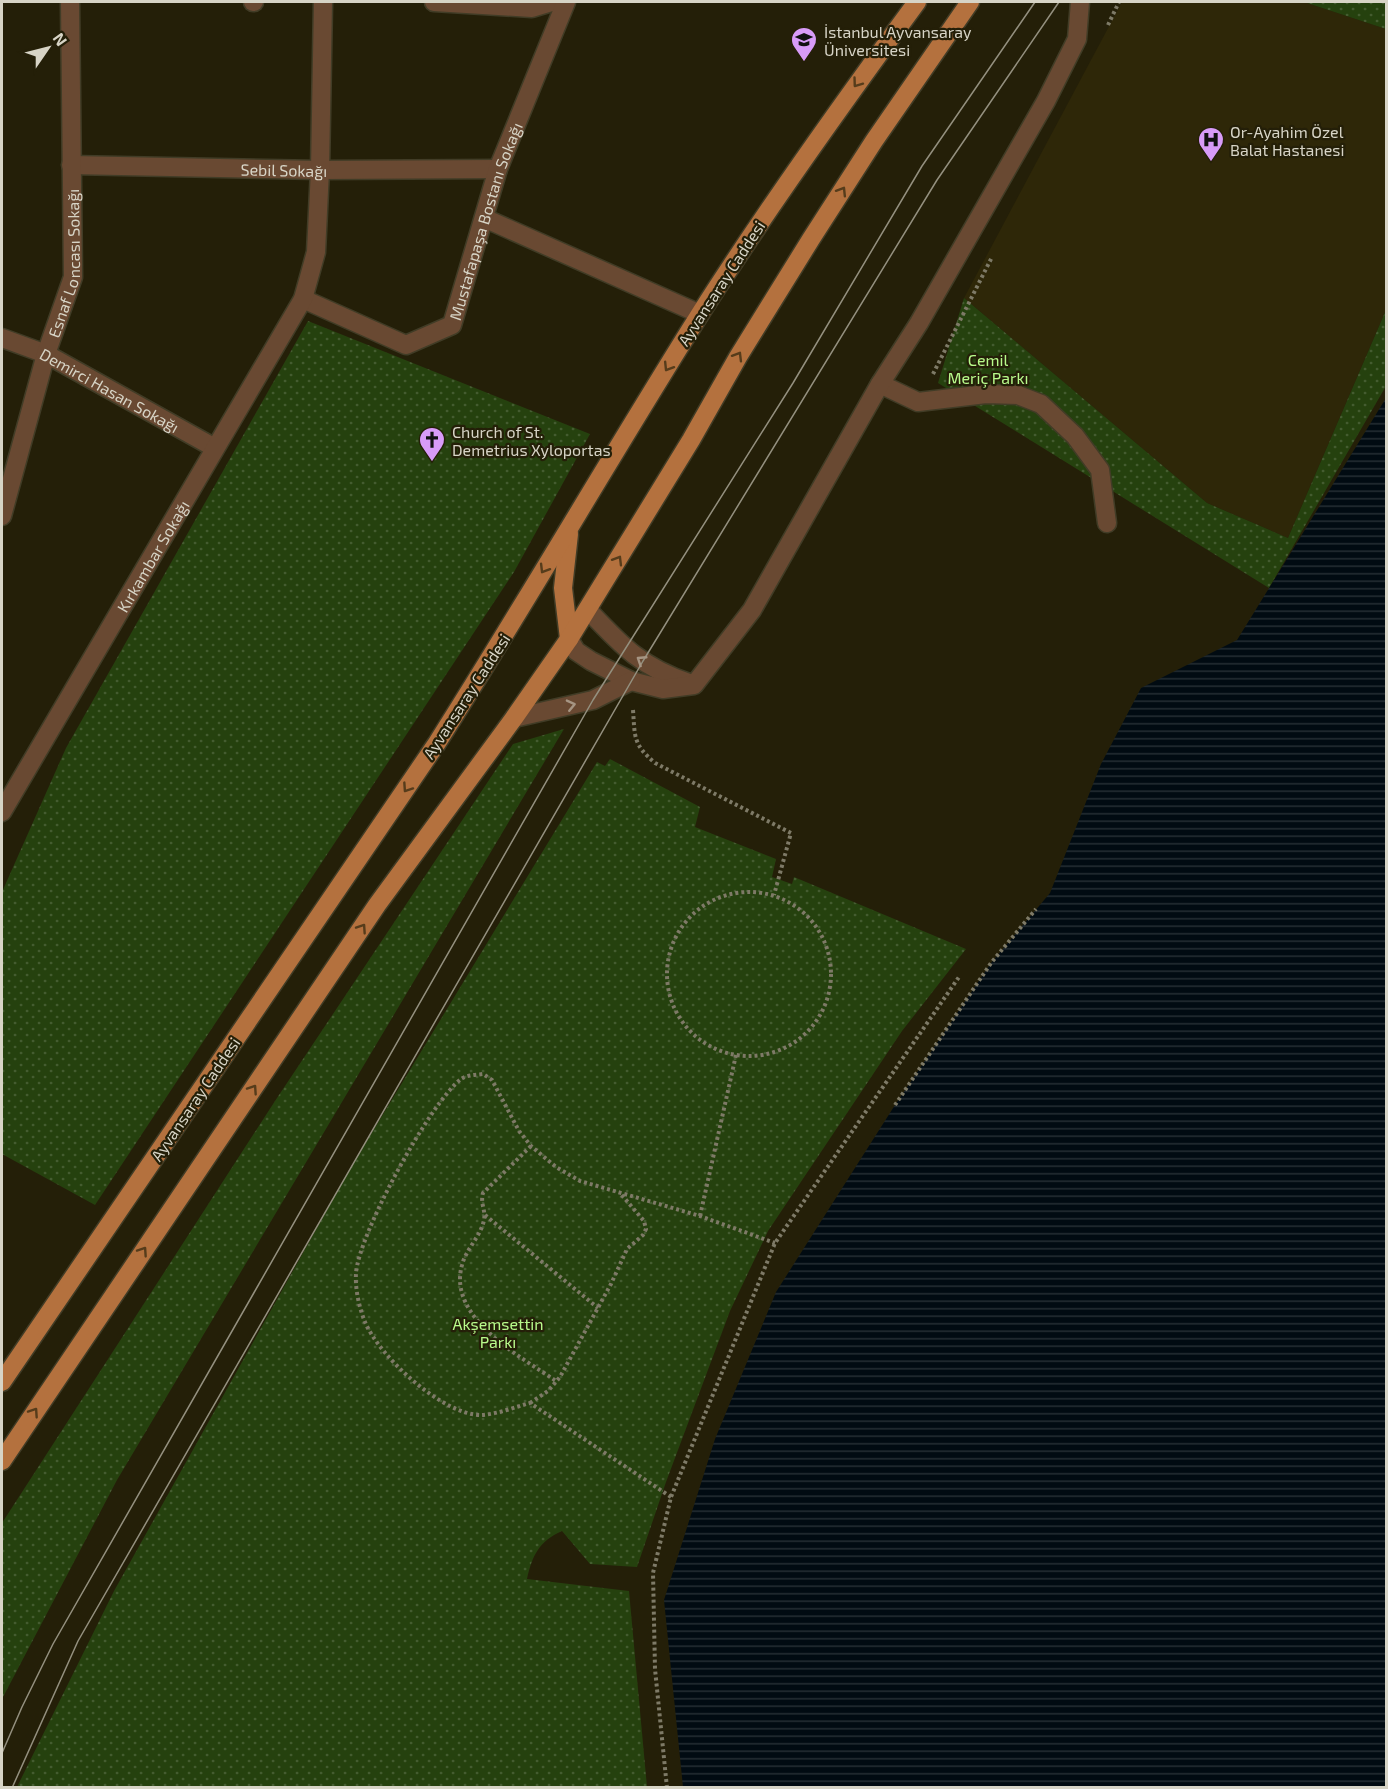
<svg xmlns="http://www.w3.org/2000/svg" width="1388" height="1789" viewBox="0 0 1388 1789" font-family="'Exo 2',sans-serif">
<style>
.built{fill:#2e2708}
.park{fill:url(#park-dots)}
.water{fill:url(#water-rules)}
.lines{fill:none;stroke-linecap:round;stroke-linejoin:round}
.minor-casing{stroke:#413c26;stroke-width:21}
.major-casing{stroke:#413c26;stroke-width:21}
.path{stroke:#7e7a67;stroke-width:4;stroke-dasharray:3 3;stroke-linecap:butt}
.minor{stroke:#694932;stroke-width:18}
.major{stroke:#b4713e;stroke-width:18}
.tram{stroke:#94907f;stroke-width:1.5}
.oneway{stroke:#563c1b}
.oneway2{stroke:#a69583}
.labels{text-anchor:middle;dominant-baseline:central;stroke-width:4.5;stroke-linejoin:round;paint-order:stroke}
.poi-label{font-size:16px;fill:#d7d4c6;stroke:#241f08;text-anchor:start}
.street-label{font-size:16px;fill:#d7d4c6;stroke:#241f08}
.park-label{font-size:16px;fill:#b8fa8b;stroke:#241f08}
</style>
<defs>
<pattern id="park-dots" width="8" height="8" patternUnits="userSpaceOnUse" patternTransform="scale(1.5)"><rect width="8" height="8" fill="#25410e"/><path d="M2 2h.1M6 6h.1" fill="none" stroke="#445c30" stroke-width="1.8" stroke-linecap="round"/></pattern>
<pattern id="water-rules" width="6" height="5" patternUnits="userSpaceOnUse" patternTransform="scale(1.5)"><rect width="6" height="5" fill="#010b12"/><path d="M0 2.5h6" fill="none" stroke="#252e33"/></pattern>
</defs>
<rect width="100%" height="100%" fill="#241f08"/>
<polygon class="built" points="1122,2 1304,2 1386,29 1386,310 1288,538 1207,503 964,298"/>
<g class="park">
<polygon points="1304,2 1386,2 1386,29"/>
<polygon points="964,298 1207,503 1288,538 1386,310 1386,386 1269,588 938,383"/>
<polygon points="308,321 590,434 514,572 95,1205 2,1154 2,892 66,748"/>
<polygon points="564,729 117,1480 2,1699 2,1523 275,1101 513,744"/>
<path d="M610 759 700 807 695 827 776 859 772 877 792 884 794 877 966 949 902 1031 768 1231 730 1311 666 1482 637 1567 590 1564 562 1531C539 1541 532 1556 527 1579L629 1591 647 1787H17L114 1591 351 1167 597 762 605 766Z"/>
</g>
<polygon class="water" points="1386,398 1386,1787 683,1787 664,1600 715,1439 776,1292 895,1105 991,963 1050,893 1101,764 1141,688 1237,640"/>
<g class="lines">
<defs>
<g id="minor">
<polyline points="253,2 254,2"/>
<polyline points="434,2 532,8 552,2"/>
<path id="s1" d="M71 165 320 170 498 169"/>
<polyline points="484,218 700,314"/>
<path id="s2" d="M303 299 406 345 452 325 498 169 566 2"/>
<path id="s3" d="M2 338 46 354 215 448"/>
<polyline points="880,384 918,402 986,394 1018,395 1041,404 1075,436 1100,470 1107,523"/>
<path id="s4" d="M2 516 46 354 73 277 70 2"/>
<path d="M588 610C622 646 641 667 689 683"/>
<polyline points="569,639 576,651 591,661 631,681 663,689 694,685 752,610 880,384 919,323 1046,101 1077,39 1080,2"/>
<polyline points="514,718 593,700 631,681"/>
<path id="s5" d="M2 812 303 299 316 252 320 170 323 2"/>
</g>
<g id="major">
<polyline points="569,534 563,588 569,639"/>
<path d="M2 1382 437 743C527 601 611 456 700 314 768 207 842 104 917 2"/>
<polyline points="2,1461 377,905 514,718 569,639 691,440 738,357 811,239 874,141 970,2"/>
</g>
</defs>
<use href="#minor" class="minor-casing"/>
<use href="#major" class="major-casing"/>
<g class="path">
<polyline points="1108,25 1119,2"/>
<polyline points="933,374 992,257"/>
<path d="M633 710C635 738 633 744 655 763L791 833 774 895"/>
<circle cx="749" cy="974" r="82"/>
<polyline points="895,1105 991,963 1036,909"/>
<path d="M531 1146 483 1193C480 1204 486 1210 484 1220 481 1236 466 1249 462 1265 447 1318 520 1356 556 1381"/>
<polyline points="485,1215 598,1308"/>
<polyline points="700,1216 736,1055"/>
<polyline points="530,1403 548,1391 560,1377 611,1284 627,1249 643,1235 646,1229 644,1221 620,1193"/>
<path d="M671 1497 530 1403C515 1407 498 1414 482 1415 443 1416 379 1356 365 1322 359 1307 355 1289 356 1273 359 1234 429 1104 461 1079 467 1075 475 1075 483 1074L492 1080 519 1131 531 1146 556 1167 580 1181 700 1216 775 1243"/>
<polyline points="667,1788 655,1669 653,1573 671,1497 775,1243 959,977"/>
</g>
<use href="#minor" class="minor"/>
<use href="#major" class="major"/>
<g class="tram">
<polyline points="2,1753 22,1707 53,1644 593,700 793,383 922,166 1035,2"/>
<polyline points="12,1788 78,1641 643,661 937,180 1059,2"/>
</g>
</g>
<defs><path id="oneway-chevron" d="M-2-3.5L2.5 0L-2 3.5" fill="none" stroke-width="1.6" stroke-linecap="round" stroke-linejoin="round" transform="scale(1.5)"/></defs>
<g class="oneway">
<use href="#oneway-chevron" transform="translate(857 83) rotate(126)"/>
<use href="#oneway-chevron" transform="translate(842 191) rotate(-58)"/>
<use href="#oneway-chevron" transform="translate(738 356) rotate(-59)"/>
<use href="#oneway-chevron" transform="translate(668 367) rotate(122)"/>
<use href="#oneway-chevron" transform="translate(618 560) rotate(-59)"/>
<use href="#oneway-chevron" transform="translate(544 569) rotate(121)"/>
<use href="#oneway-chevron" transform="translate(407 788) rotate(124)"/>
<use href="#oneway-chevron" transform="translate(362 928) rotate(-56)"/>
<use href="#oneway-chevron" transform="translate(253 1089) rotate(-56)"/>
<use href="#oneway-chevron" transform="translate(143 1251) rotate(-56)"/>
<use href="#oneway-chevron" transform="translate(34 1412) rotate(-56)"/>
</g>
<g class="oneway2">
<use href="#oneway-chevron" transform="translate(641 660) rotate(-147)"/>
<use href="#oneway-chevron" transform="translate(571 705) rotate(-13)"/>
</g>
<defs>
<symbol id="university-pin" viewBox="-11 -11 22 30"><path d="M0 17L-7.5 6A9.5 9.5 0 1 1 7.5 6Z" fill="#d89bf8" stroke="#241f08"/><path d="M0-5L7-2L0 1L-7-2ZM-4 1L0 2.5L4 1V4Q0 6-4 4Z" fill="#111"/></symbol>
<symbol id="hospital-pin" viewBox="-11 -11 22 30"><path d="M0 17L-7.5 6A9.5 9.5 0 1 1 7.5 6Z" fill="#d89bf8" stroke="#241f08"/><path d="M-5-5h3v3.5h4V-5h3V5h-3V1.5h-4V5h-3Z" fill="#111"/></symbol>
<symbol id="church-pin" viewBox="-11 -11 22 30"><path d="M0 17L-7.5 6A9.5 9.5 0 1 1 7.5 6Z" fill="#d89bf8" stroke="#241f08"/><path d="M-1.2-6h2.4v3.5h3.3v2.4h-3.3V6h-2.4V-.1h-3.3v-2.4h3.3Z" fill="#111"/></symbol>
</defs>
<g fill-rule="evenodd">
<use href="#university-pin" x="789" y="25" width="30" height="40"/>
<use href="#hospital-pin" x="1196" y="125" width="30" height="40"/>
<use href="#church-pin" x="417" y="425" width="30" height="40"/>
</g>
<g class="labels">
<g class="poi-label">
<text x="824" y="31">İstanbul Ayvansaray<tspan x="824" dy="18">Üniversitesi</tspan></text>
<text x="1230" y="131">Or-Ayahim Özel<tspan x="1230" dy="18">Balat Hastanesi</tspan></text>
<text x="452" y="431">Church of St.<tspan x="452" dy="18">Demetrius Xyloportas</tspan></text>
</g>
<g class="street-label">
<text stroke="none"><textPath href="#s1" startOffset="213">Sebil Sokağı</textPath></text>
<text stroke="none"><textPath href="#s2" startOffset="272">Mustafapaşa Bostanı Sokağı</textPath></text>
<text stroke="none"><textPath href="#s4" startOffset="262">Esnaf Loncası Sokağı</textPath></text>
<text transform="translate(721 283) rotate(-57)">Ayvansaray Caddesi</text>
<text stroke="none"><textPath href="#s3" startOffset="120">Demirci Hasan Sokağı</textPath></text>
<text stroke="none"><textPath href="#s5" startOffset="297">Kırkambar Sokağı</textPath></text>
<text transform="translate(466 696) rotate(-57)">Ayvansaray Caddesi</text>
<text transform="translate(195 1099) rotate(-56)">Ayvansaray Caddesi</text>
</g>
<g class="park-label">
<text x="988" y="359">Cemil<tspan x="988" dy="18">Meriç Parkı</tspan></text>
<text x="498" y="1323">Akşemsettin<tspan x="498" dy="18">Parkı</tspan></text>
</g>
</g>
<rect width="1388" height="1789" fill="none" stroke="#d7d4c6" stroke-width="6"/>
<g transform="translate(48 48) rotate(55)" stroke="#241f08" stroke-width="4.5" paint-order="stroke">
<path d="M0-4.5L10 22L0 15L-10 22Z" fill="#d7d4c6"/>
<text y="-9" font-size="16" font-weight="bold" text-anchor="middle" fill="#d7d4c6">N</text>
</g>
</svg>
